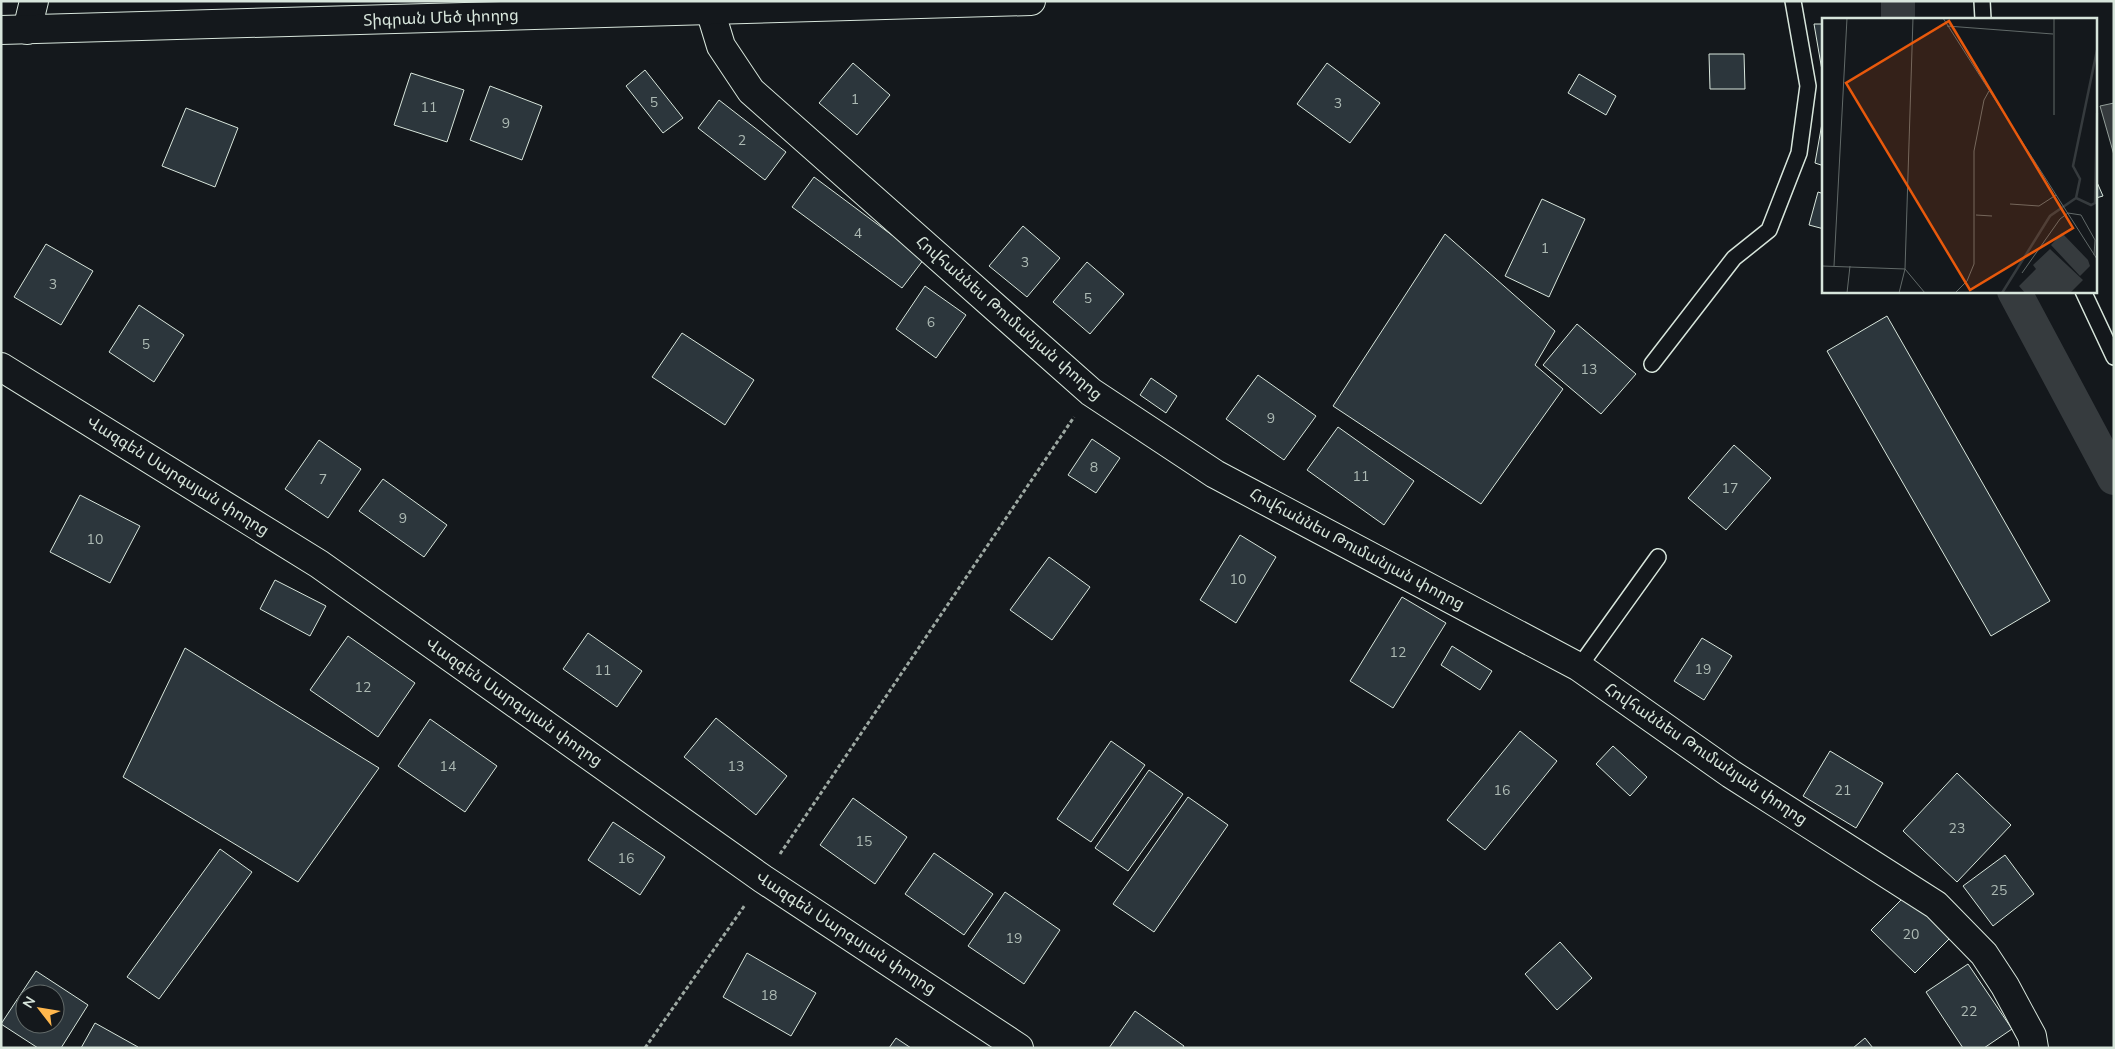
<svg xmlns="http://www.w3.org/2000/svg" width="2115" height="1049" viewBox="0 0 2115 1049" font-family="'Nunito Sans','Noto Sans Armenian',sans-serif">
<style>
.water{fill:#363b3e;stroke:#939e99}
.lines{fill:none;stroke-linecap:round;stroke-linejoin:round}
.canal{stroke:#363b3e;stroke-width:34}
.building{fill:#2c363c;stroke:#d8e6dc;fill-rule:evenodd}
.lane-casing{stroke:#d8e6dc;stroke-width:18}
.street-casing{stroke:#d8e6dc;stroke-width:30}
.primary-casing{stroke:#d8e6dc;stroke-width:30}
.path{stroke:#9da8a2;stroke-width:3;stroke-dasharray:4 2.5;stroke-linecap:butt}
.lane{stroke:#14181c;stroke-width:15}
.street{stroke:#14181c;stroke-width:28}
.primary{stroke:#14181c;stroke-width:28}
.labels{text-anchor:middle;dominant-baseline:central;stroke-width:4;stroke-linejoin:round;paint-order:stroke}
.number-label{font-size:14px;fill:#adbab4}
.street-label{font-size:16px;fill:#d8e6dc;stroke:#14181c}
.inset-river{fill:none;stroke:#363b3e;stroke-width:2.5}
.inset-road{fill:none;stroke:#626a69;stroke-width:1}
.view{fill:#e8590c;fill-opacity:0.15;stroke:#e8590c;stroke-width:2.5}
.inset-edge{fill:none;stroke:#d8e6dc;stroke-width:2.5}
</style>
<rect width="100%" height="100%" fill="#14181c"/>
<polygon class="water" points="2114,103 2114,155 2100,106"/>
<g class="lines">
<g class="canal">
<polyline points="1898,1 1898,19"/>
<polyline points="2014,291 2114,478"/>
</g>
</g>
<g class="building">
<polygon points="1814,24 1824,24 1824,82"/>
<polygon points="1709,54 1744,54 1745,89 1710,89"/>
<polygon points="853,63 890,95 857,135 819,103"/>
<polygon points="1327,63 1380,103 1350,143 1297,104"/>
<polygon points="645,70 683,118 663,133 626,86"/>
<polygon points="411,73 464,90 447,142 394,125"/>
<polygon points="1579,74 1616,96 1606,115 1568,93"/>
<polygon points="490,86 542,106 522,160 470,140"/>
<polygon points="719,100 786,152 765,180 698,128"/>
<polygon points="186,108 238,128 215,187 162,166"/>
<polygon points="1824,112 1824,166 1815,163"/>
<polygon points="814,177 924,259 902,288 792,207"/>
<polygon points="2096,180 2103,196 2096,198"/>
<polygon points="1818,192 1824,194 1824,229 1809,225"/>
<polygon points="1542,199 1585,219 1549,297 1505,276"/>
<polygon points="1023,226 1060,258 1027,297 989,266"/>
<polygon points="1445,234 1555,331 1535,365 1563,389 1481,504 1333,406"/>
<polygon points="46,244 93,271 61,325 14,297"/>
<polygon points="1087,262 1124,294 1090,334 1053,302"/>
<polygon points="925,286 966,315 936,358 896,329"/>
<polygon points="139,305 184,335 154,382 109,352"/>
<polygon points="1887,316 2050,601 1991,636 1827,351"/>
<polygon points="1577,324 1636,374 1601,414 1543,365"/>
<polygon points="682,333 754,380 725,425 652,377"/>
<polygon points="1258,375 1316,416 1284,460 1226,419"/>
<polygon points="1151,378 1177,396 1166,413 1140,395"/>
<polygon points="1338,427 1414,481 1384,525 1307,470"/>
<polygon points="1092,439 1120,458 1096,493 1068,475"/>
<polygon points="319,440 361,469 328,518 285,489"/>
<polygon points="1734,445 1771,478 1726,530 1688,498"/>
<polygon points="383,479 447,525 424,557 359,511"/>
<polygon points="80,495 140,526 110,583 50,552"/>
<polygon points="1240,535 1276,557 1236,623 1200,600"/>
<polygon points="1049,557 1090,587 1052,640 1010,610"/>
<polygon points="275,580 326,606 310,636 260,609"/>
<polygon points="1402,597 1446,623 1393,708 1350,681"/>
<polygon points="588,633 642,671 617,707 563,669"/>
<polygon points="348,636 415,683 378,737 310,690"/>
<polygon points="1702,638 1732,656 1704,700 1674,681"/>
<polygon points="1452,646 1492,671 1480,690 1441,665"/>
<polygon points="185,648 379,768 298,882 123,777"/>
<polygon points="716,718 787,776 756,815 684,757"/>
<polygon points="430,719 497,766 465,812 398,766"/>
<polygon points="1520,731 1557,761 1485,850 1447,820"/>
<polygon points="1111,741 1145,765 1091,842 1057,819"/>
<polygon points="1613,746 1647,777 1630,796 1596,764"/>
<polygon points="1830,751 1883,783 1856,828 1803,796"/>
<polygon points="1149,770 1183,794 1128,871 1095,848"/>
<polygon points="1957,773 2011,825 1957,882 1903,831"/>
<polygon points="1188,797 1228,825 1154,932 1113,904"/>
<polygon points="853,798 907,837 875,884 820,845"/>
<polygon points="613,822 665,857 640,895 588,860"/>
<polygon points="220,849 252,872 159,999 127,977"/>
<polygon points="934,853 993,894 964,935 905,894"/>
<polygon points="2005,855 2034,894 1993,926 1963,886"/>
<polygon points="1005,892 1060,930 1024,984 968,946"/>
<polygon points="1907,894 1950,938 1915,973 1871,930"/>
<polygon points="1560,942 1592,978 1557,1010 1525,974"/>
<polygon points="747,953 816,993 791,1036 723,997"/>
<polygon points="1968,964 2012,1029 1984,1048 1963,1048 1926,992"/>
<path d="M36 971 88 1005 61 1048H38L1 1024ZM25 994H55V1024H25Z"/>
<polygon points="1135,1011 1184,1046 1183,1048 1109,1048"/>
<polygon points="95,1023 138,1047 138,1048 81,1048"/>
<polygon points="896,1038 911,1048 889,1048"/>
<polygon points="1865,1038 1873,1048 1853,1048"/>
</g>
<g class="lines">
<defs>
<g id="lane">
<polyline points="1982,1 1983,19"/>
<polyline points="2083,291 2114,357"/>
<polyline points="1652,364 1734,258 1769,230 1799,153 1808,86 1793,1"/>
<polyline points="1579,667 1658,557"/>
</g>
<g id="street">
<polyline points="710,10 721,46 751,91 1091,392 1215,474 1579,667 1731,774 1936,905 1984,954 2005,986 2032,1036 2034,1048"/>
<polyline points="27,30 34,1"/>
<polyline points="1,367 319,564 763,879 1019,1048"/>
</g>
<polyline id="primary" points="1,30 1031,1"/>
</defs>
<use href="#lane" class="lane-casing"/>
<use href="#street" class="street-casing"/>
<use href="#primary" class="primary-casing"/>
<g class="path">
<polyline points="780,854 1074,417"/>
<polyline points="645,1048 745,905"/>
</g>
<use href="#lane" class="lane"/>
<use href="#street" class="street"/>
<use href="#primary" class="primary"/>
</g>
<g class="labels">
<g class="number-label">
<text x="855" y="99">1</text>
<text x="654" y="102">5</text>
<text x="1338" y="103">3</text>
<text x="429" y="107">11</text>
<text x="506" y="123">9</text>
<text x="742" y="140">2</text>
<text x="858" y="233">4</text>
<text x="1545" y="248">1</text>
<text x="1025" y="262">3</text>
<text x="53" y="284">3</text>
<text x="1088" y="298">5</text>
<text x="931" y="322">6</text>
<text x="146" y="344">5</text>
<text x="1589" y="369">13</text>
<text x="1271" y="418">9</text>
<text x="1094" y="467">8</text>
<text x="1361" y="476">11</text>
<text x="323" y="479">7</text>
<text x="1730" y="488">17</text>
<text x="403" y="518">9</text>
<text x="95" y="539">10</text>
<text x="1238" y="579">10</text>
<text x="1398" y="652">12</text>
<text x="1703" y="669">19</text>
<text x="603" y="670">11</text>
<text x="363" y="687">12</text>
<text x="448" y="766">14</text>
<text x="736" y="766">13</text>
<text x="1502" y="790">16</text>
<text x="1843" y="790">21</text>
<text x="1957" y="828">23</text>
<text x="864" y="841">15</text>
<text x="626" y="858">16</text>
<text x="1999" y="890">25</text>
<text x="1911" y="934">20</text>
<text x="1014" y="938">19</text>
<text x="769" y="995">18</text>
<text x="1969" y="1011">22</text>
</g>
<g class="street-label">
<text transform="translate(441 18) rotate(-2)">Տիգրան Մեծ փողոց</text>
<text transform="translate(1009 318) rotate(41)">Հովհաննես Թումանյան փողոց</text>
<text transform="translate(178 476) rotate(32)">Վազգեն Սարգսյան փողոց</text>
<text transform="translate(1357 549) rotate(28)">Հովհաննես Թումանյան փողոց</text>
<text transform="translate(514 702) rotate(35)">Վազգեն Սարգսյան փողոց</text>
<text transform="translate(1706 754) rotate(34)">Հովհաննես Թումանյան փողոց</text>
<text transform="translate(846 933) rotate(33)">Վազգեն Սարգսյան փողոց</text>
</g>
</g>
<g transform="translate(1822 18)">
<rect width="275" height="275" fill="#14181c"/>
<path d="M240 215 266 242 268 248 258 258 229 227ZM228 231 261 262 248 275H203L197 268 214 251 211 247Z" fill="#363b3e"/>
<path class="inset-river" d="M275 32 251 148 258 161 254 180 269 187 273 185 275 95M180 275 228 198 254 180"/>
<path class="inset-road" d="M121 0 275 241M125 8 231 16M232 97V0M188 186 217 188 234 177M154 197 170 198M0 248 83 251M12 248 25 0M83 251 103 275M200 255 238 201 246 195 259 197 273 222 272 237M25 275 28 248M77 275 83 251 91 0M133 275 145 263 152 246V133L162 82 167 73"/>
<path class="view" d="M127 3 251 210 148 272 24 65Z"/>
<rect width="275" height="275" class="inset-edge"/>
</g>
<rect width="2115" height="1049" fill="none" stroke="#d8e6dc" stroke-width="5"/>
<g transform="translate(40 1009) rotate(301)"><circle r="24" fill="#14181c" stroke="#626a69"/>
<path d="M0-4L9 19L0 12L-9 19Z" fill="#ffb74d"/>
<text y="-8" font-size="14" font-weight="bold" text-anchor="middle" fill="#d8e6dc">N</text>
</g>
</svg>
